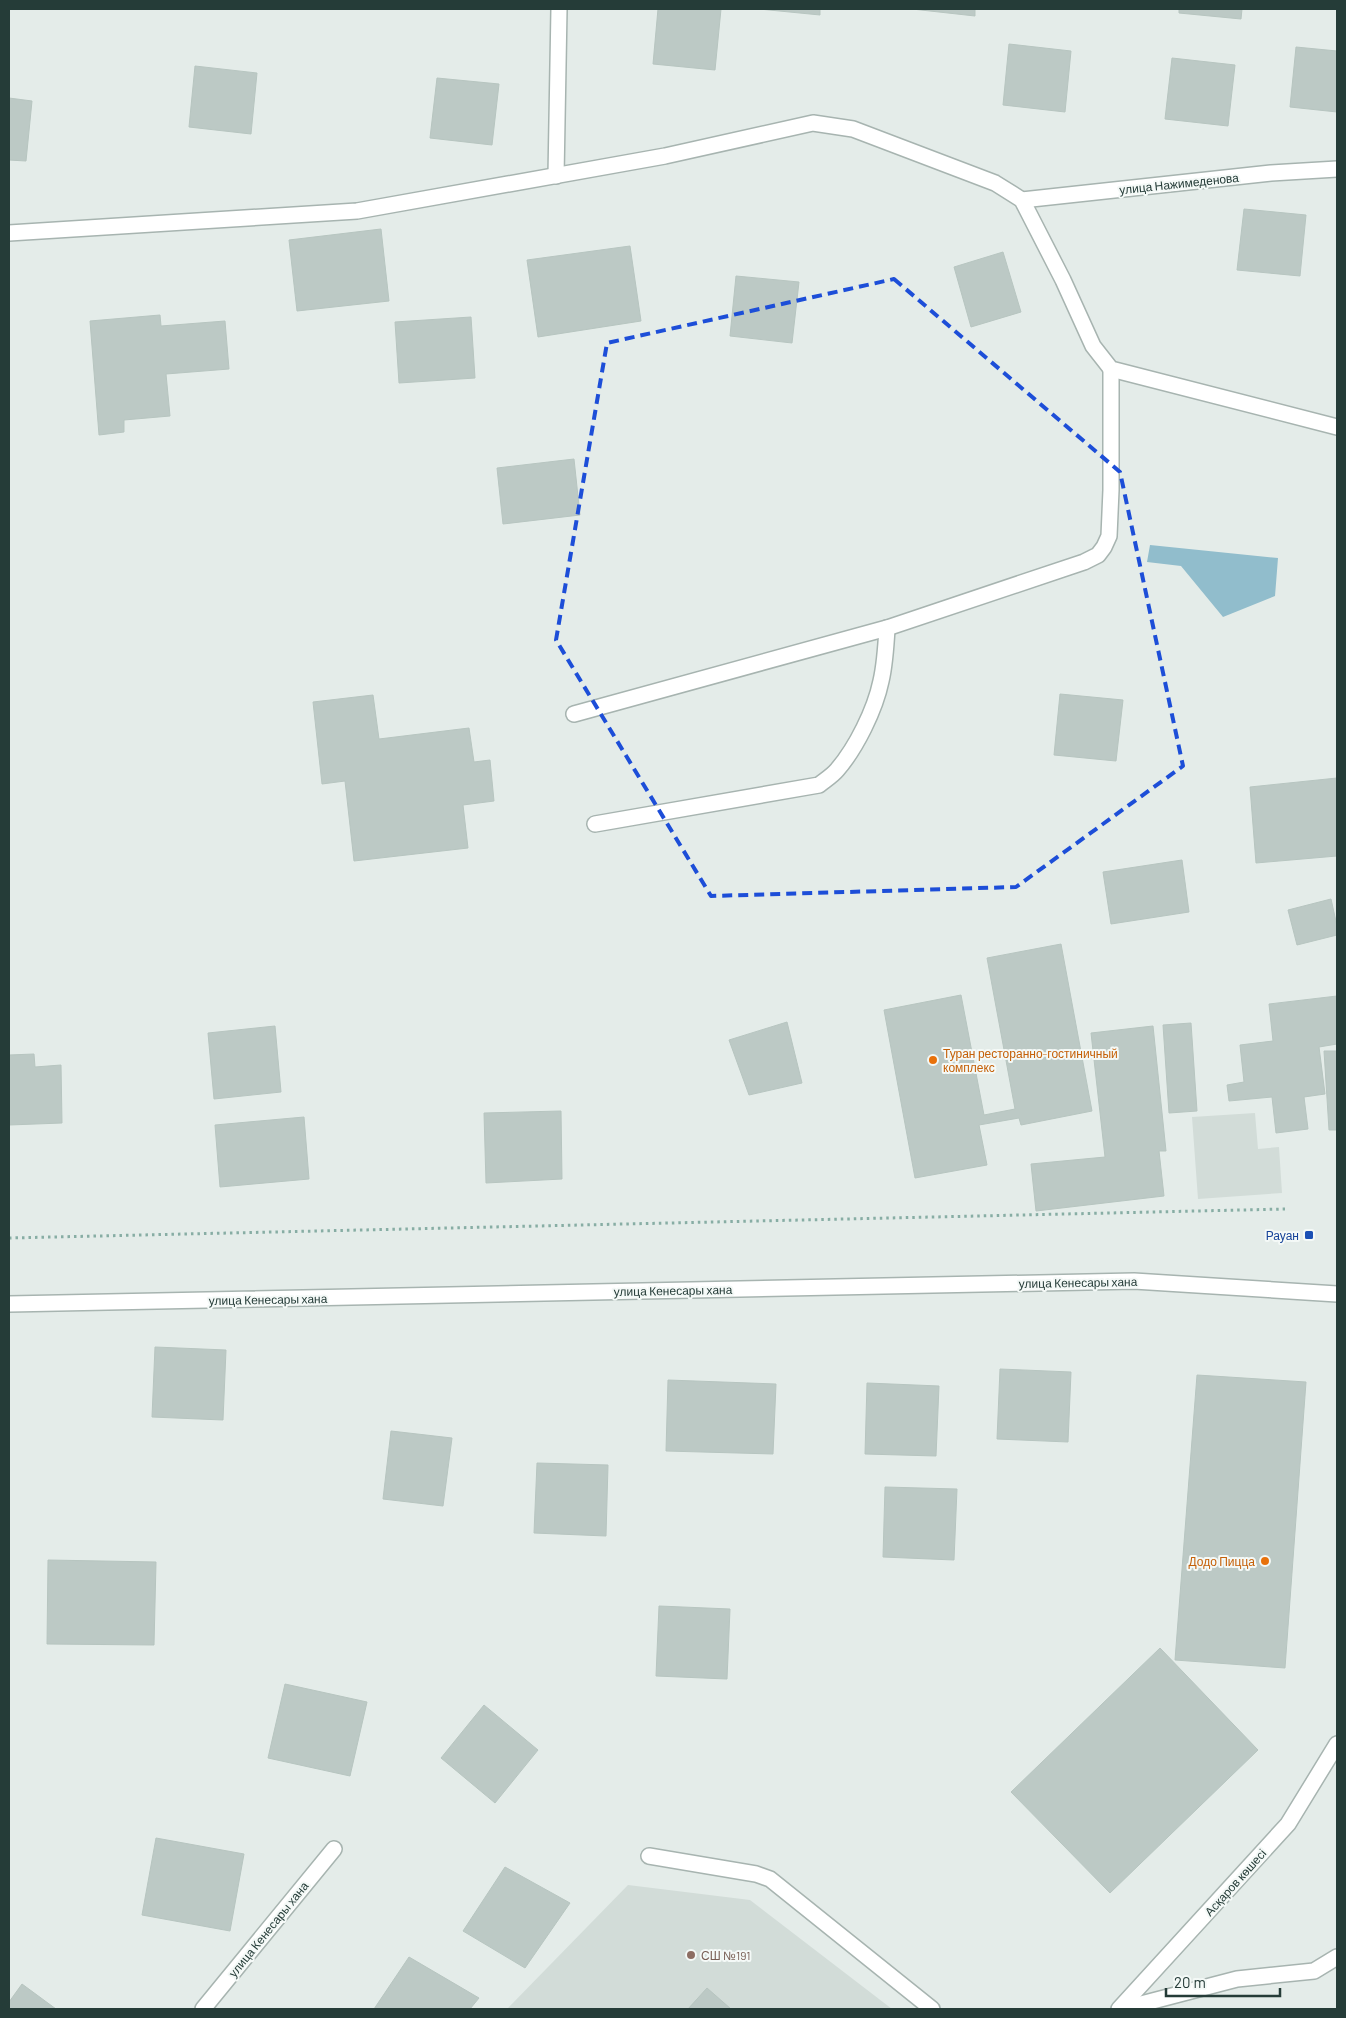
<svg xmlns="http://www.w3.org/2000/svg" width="1346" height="2018" viewBox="0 0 1346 2018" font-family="Barlow,sans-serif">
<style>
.built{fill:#d2dcd8}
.water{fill:#91bdcc}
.building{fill:#bcc9c5;stroke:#b7c5c0}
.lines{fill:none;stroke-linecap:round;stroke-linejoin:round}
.service-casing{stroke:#a7b4b0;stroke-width:18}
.minor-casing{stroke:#a7b4b0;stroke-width:18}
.tertiary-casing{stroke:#a7b4b0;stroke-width:18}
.path{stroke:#87ada4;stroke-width:3;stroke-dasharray:2.5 4;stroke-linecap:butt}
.service{stroke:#fff;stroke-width:15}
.minor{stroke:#fff;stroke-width:15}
.tertiary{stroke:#fff;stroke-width:15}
.marked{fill:none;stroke:#1d4ed8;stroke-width:4;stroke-dasharray:10 6;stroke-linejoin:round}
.food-dot{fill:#e8710a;stroke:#f4f9f7;stroke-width:2}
.transit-dot{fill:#1a4fb4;stroke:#f4f9f7;stroke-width:2}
.education-dot{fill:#8d6e63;stroke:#f4f9f7;stroke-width:2}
.labels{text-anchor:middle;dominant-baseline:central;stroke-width:4;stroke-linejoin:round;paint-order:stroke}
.street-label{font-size:12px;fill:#253c38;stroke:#f4f9f7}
.food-label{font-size:12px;fill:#c56008;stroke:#f4f9f7;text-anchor:start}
.transit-label{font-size:12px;fill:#164399;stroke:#f4f9f7;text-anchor:end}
.education-label{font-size:12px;fill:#785e54;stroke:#f4f9f7;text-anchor:start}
</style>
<rect width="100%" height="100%" fill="#e4ece9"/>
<g class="built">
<polygon points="1255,1113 1258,1149 1279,1147 1282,1193 1198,1199 1192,1117"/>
<polygon points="628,1885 750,1900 892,2009 507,2009"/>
</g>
<polygon class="water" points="1150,545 1278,558 1275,596 1223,617 1181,566 1147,562"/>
<g class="building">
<polygon points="658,9 721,9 715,70 653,64"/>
<polygon points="759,9 820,9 820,15"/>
<polygon points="912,9 975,9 975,16"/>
<polygon points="1179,9 1242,9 1241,19 1179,13"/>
<polygon points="1009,44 1071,51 1065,112 1003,105"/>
<polygon points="1296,47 1337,51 1337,112 1290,107"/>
<polygon points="1172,58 1235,65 1228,126 1165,119"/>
<polygon points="195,66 257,73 251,134 189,127"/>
<polygon points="437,78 499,84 492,145 430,138"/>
<polygon points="9,98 32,101 26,161 9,160"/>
<polygon points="1244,209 1306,215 1300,276 1237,270"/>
<polygon points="381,229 389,301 297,311 289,240"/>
<polygon points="630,246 641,321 538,337 527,260"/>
<polygon points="1003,252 1021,312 971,327 954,267"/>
<polygon points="736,276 799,282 792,343 730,336"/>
<polygon points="160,315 161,326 225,321 229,369 166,374 170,416 124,420 124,432 99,435 90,321"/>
<polygon points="471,317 475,378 399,383 395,322"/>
<polygon points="574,459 580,515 503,524 497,468"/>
<polygon points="1060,694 1123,700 1116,761 1054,755"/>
<polygon points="373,695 379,739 469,728 474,762 490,760 494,801 463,805 468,848 354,861 345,781 322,784 313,702"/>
<polygon points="1337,778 1337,856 1256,863 1250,787"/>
<polygon points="1182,860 1189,912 1111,924 1103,872"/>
<polygon points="1331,899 1337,926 1337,935 1297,945 1288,910"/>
<polygon points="1061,944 1092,1111 1021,1125 1019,1118 979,1125 987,1165 915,1178 884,1010 961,995 984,1115 1015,1109 987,958"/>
<polygon points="1337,996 1337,1044 1319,1047 1325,1094 1304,1097 1308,1129 1276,1133 1272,1097 1229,1101 1227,1085 1244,1082 1240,1045 1273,1041 1269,1004"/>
<polygon points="787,1022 802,1083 749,1095 729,1040"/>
<polygon points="1191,1023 1197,1111 1169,1113 1163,1025"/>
<polygon points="275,1026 281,1092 214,1099 208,1033"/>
<polygon points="1153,1026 1166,1151 1159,1151 1164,1196 1036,1211 1031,1164 1105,1157 1091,1033"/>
<polygon points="1324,1051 1337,1051 1337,1130 1329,1130"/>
<polygon points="34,1054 35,1067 61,1065 62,1123 9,1125 9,1055"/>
<polygon points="561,1111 562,1179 486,1183 484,1113"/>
<polygon points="304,1117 309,1179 220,1187 215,1125"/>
<polygon points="155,1347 226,1350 223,1420 152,1417"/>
<polygon points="1000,1369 1071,1372 1068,1442 997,1439"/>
<polygon points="1197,1375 1306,1382 1285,1668 1175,1660"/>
<polygon points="668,1380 776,1384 773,1454 666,1451"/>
<polygon points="867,1383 939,1386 936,1456 865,1454"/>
<polygon points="391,1431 452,1438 443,1506 383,1499"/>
<polygon points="537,1463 608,1465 606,1536 534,1533"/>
<polygon points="885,1487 957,1489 954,1560 883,1557"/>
<polygon points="48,1560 156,1562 154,1645 47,1644"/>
<polygon points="659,1606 730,1609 727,1679 656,1676"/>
<polygon points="1160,1648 1258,1750 1110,1893 1011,1792"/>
<polygon points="285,1684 367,1702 350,1776 268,1758"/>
<polygon points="484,1705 538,1750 495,1803 441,1758"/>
<polygon points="156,1838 244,1854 230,1931 142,1915"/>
<polygon points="505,1867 570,1903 525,1968 463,1931"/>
<polygon points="409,1957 479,1998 470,2009 374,2009"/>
<polygon points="22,1984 56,2009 9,2009 9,2002"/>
<polygon points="707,1988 731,2009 688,2009"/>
</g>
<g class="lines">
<defs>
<g id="service">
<polyline points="203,2009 334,1849"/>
<polyline points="1122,2009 1237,1979 1314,1971 1337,1957"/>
</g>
<g id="minor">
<polyline points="556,176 559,9"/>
<polyline points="1022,200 1271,173 1337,169"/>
<polyline points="9,233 357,211 665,156 813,123 853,129 995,183 1022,200 1063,280 1093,346 1111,369 1337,427"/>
<polyline points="574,714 887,628 1084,562 1098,555 1104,547 1109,536 1111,490 1111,369"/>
<path d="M595 824 819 785C825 780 832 776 837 770 856 748 875 710 881 681 885 664 886 646 887 628"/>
<polyline points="649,1856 756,1874 770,1879 932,2009"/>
</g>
<g id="tertiary">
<polyline points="9,1304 1134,1281 1337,1294"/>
<polyline points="1119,2009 1288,1824 1337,1744"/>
</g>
</defs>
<use href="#service" class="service-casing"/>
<use href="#minor" class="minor-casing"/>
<use href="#tertiary" class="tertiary-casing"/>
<polyline class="path" points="9,1238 1285,1209"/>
<use href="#service" class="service"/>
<use href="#minor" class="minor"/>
<use href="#tertiary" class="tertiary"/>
</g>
<path class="marked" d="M894 279 1120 472 1183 766 1016 887 711 896 556 640 607 343Z"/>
<g class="food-dot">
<circle cx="933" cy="1060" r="5"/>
<circle cx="1265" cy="1561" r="5"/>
</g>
<rect class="transit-dot" x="1304" y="1230" width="10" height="10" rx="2.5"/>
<circle class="education-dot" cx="691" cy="1955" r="5"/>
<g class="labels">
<g class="street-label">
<text transform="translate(1179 183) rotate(-6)">улица Нажимеденова</text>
<text transform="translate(1078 1282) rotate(-1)">улица Кенесары хана</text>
<text transform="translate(673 1290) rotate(-1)">улица Кенесары хана</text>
<text transform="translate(268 1299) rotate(-1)">улица Кенесары хана</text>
<text transform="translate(1235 1882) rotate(-48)">Асқаров көшесі</text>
<text transform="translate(268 1929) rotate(-51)">улица Кенесары хана</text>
</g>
<g class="food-label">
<text x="943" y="1053">Туран ресторанно-гостиничный<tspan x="943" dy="14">комплекс</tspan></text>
<text x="1255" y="1561" text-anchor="end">Додо Пицца</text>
</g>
<g class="transit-label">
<text x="1299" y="1235">Рауан</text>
</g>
<g class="education-label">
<text x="701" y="1955">СШ №191</text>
</g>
</g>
<rect width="1346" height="2018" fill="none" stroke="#253c38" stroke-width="20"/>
<path d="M1166 1988v8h114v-8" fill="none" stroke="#253c38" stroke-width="2.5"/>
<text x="1174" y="1988" font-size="15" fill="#253c38" stroke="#f4f9f7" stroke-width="4" paint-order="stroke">20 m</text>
</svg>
